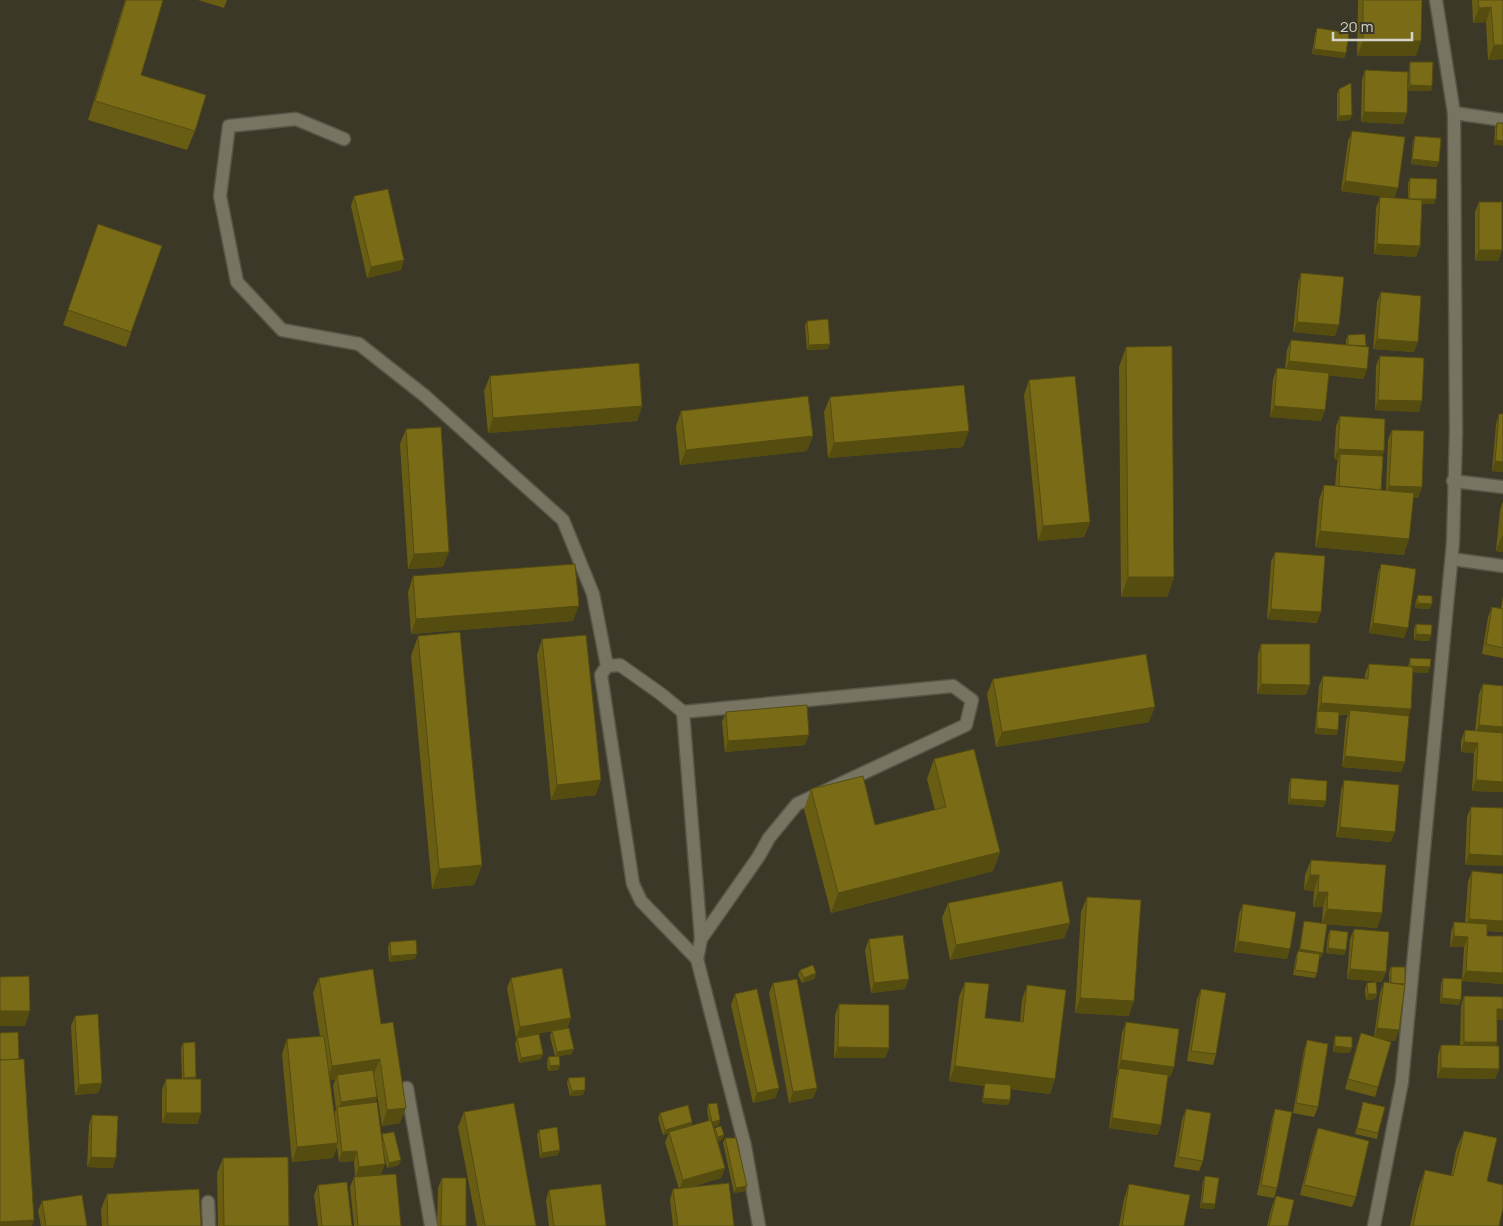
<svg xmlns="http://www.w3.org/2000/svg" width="1503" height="1226" viewBox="0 0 1503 1226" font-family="Manrope,sans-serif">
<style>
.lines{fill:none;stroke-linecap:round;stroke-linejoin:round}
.minor-casing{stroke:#585548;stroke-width:15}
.tertiary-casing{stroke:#585548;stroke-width:15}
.minor{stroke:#777461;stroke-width:12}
.tertiary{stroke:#777461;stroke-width:12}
.wall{fill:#695d14;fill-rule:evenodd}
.shaded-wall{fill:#554c10}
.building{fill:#7a6c17;stroke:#554c10}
</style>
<rect width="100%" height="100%" fill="#3b3828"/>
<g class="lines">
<defs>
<g id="minor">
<polyline points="1454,113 1503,120"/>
<polyline points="344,139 296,119 229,126 220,196 237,282 282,330 359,344 425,396 563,520 593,594 607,666"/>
<polyline points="1453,481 1503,487"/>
<polyline points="1452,559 1503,566"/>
<polyline points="683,712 953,686 972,700 966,725 797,804 769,838 759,856 701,939 697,959 745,1146 759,1226"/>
<polyline points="697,959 641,901 633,884 601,675 607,666 620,665 661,694 683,712 701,939"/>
<polyline points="407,1088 431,1226"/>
<polyline points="208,1202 209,1226"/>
</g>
<polyline id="tertiary" points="1374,1226 1402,1082 1453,542 1456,432 1454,113 1436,0"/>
</defs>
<use href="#minor" class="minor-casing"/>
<use href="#tertiary" class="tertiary-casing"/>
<use href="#minor" class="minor"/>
<use href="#tertiary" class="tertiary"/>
</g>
<g class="wall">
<polygon points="125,0 163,0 141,75 195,131 187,150 88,120"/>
<polygon points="198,0 227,0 224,8"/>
<polygon points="1358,0 1422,0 1416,56 1357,56"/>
<polygon points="1472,0 1503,0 1503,59 1488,60 1486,22 1473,23"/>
<polygon points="1317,28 1346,53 1344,58 1312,54 1315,34"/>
<polygon points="1410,62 1432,86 1431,91 1408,91 1409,67"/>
<polygon points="1365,70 1407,113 1403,124 1361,122 1362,80"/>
<polygon points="1339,89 1350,120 1337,121 1337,94"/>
<polygon points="1497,123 1503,123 1494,145 1495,128"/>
<polygon points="1352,131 1398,188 1394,198 1341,191 1348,141"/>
<polygon points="1415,136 1437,167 1411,164 1413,141"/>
<polygon points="1410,178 1436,199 1434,204 1422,204 1420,246 1416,257 1374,254 1376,208 1380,197 1408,199 1408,183"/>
<polygon points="354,196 404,260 401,270 367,278 351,206"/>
<polygon points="1479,202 1502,250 1498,261 1475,261 1475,212"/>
<polygon points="98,224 162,246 126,347 63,325"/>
<polygon points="1301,273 1335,336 1293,332 1298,283"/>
<polygon points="1381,292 1414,352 1373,349 1377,302"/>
<polygon points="807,321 828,349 807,350 805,326"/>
<polygon points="1348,335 1367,369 1363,379 1329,375 1325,410 1321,421 1270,417 1273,379 1277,368 1285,369 1287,350 1291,340 1346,345 1346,340"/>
<polygon points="1126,347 1174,577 1167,597 1121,597 1119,367"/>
<polygon points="1380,356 1419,412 1375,410 1376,366"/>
<polygon points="490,376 642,406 637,421 488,433 484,391"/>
<polygon points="1029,380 1090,522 1084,537 1038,541 1024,395"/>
<polygon points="830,397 963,447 828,458 824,412"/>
<polygon points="681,411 807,451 680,465 676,426"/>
<polygon points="1499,414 1503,472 1492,471 1496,424"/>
<polygon points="1340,416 1384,451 1382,456 1381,490 1386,490 1388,440 1392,430 1422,487 1418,498 1413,497 1404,555 1315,547 1319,500 1324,485 1335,486 1337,464 1338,460 1334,459 1336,426"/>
<polygon points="406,429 443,567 408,569 400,444"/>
<polygon points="1503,501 1503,552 1496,551 1500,510"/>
<polygon points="1275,552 1317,623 1267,619 1271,562"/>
<polygon points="1381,564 1404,638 1369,633 1378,574"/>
<polygon points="413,576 573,621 411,634 408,592"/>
<polygon points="1418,595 1430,609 1415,608 1416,600"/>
<polygon points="1503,596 1503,658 1482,654 1488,617 1492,607 1501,608"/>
<polygon points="1416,624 1431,635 1429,641 1414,640 1414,629"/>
<polygon points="418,636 482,865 474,885 432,889 411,656"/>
<polygon points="542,639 596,795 551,800 537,655"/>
<polygon points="1261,644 1306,695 1257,694 1258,654"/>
<polygon points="1410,658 1428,673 1413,672 1411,709 1408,716 1405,762 1401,772 1342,767 1346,720 1348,715 1339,715 1337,735 1315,734 1316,716 1317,712 1319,686 1323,676 1365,679 1365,674 1369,664 1408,666 1409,663"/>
<polygon points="993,679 1149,722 996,747 987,694"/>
<polygon points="1483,684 1503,686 1503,792 1472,791 1474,753 1461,752 1461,741 1465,730 1475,731 1479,694"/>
<polygon points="726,712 805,745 725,752 722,722"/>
<polygon points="934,759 1000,852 993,871 831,913 804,809 811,789 875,825 935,810 927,779"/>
<polygon points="1291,778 1324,807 1288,804 1289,784"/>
<polygon points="1344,780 1391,842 1336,837 1341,791"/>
<polygon points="1471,807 1503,808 1465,865 1467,817"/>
<polygon points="1311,860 1382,913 1377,928 1327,924 1323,953 1321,958 1319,958 1317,973 1315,978 1293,975 1296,956 1298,951 1299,951 1303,926 1304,921 1322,923 1323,907 1313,907 1314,891 1304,890 1305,875"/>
<polygon points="1472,871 1503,932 1487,931 1487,936 1503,936 1503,984 1462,981 1464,947 1450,947 1451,932 1454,922 1465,923 1468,882"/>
<polygon points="1087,897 1129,1016 1075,1013 1081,912"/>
<polygon points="948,903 1070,923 1064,938 950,960 942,918"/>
<polygon points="1243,904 1287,959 1234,952 1239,914"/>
<polygon points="1354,929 1382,982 1347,979 1350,939"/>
<polygon points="1330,930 1346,950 1344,955 1326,953 1328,935"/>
<polygon points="869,939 905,989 871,993 865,950"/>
<polygon points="390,942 415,959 389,962 388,947"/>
<polygon points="1391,967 1405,985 1399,1030 1395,1041 1379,1039 1378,1087 1375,1097 1345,1089 1357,1044 1361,1033 1374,1037 1380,993 1384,982 1389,983 1389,972"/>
<polygon points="800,970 816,973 814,979 802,983 798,975"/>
<path d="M319 978 381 1024 400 1123 382 1126 374 1074 377 1097 375 1103 381 1136 382 1134 399 1165 387 1168 384 1155 381 1175 401 1226H354L350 1187 354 1177H355L354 1161 339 1162 337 1147 333 1158 292 1162 282 1054 287 1039 320 1036 313 993ZM330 1080H335L333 1085 336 1109 334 1114Z"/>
<polygon points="511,978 571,1018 567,1028 516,1038 507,988"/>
<polygon points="1443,978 1459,1005 1440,1003 1441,983"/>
<polygon points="965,982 985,1018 1020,1022 1022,1000 1027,985 1055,1079 1050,1094 1011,1089 1010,1100 1008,1105 982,1103 984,1086 949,1081 959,997"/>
<polygon points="773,983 817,1088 813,1098 789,1103 769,993"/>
<polygon points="1367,983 1377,994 1375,999 1366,1000 1365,989"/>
<polygon points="1201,989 1216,1054 1213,1065 1187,1061 1197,999"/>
<polygon points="735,994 779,1088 775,1098 753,1103 731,1005"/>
<polygon points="1464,996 1503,997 1503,1020 1497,1020 1497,1042 1496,1046 1499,1069 1495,1079 1437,1078 1438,1055 1441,1045 1460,1045 1461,1006"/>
<polygon points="839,1004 889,1048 885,1058 834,1058 835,1015"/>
<polygon points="75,1016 102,1083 98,1093 75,1095 71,1026"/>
<polygon points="1126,1022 1174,1067 1170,1077 1168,1077 1161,1125 1157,1135 1109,1128 1116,1078 1118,1070 1117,1070 1122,1033"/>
<polygon points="552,1031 572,1054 559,1056 560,1065 558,1070 548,1071 547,1062 548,1057 555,1056 550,1036"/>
<polygon points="1335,1036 1350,1053 1333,1052 1334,1041"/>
<polygon points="517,1038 543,1054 541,1059 519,1063 515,1044"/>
<polygon points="1307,1040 1318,1107 1314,1117 1293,1113 1304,1050"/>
<polygon points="183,1043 196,1079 201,1113 197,1124 162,1123 162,1090 166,1079 182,1079 181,1048"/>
<polygon points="568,1078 583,1095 570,1096 567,1083"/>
<polygon points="1363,1102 1378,1133 1377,1139 1355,1134"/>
<polygon points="708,1104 719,1125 713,1127 714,1129 715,1128 724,1135 722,1140 718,1141 725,1168 721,1178 688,1188 734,1226 673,1226 670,1200 673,1189 679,1189 665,1142 669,1133 663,1135 658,1118 660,1113 692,1122 691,1126 709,1121 707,1110"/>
<polygon points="1186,1109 1203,1161 1199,1171 1174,1167 1182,1120"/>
<polygon points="1275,1109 1277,1188 1274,1198 1257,1195 1272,1119"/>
<polygon points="464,1112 536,1226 477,1226 458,1127"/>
<polygon points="92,1115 113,1168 87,1167 89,1125"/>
<polygon points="1318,1128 1356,1197 1352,1207 1300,1195 1314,1139"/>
<polygon points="539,1130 558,1155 540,1158 537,1135"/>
<polygon points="1464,1131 1487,1181 1499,1226 1410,1226 1418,1190 1425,1170 1451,1176 1456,1150"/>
<polygon points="725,1138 747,1186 745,1191 734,1193 723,1143"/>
<polygon points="223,1158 289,1226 218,1226 217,1173"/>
<polygon points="1205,1176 1215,1204 1214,1209 1200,1208 1203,1181"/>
<polygon points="442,1178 466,1226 437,1226 438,1188"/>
<polygon points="1129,1184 1184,1226 1119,1226 1124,1199"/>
<polygon points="318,1185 352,1226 318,1226 314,1195"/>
<polygon points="549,1190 606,1226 549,1226 546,1200"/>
<polygon points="107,1194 201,1226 102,1226 101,1209"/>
<polygon points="1276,1196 1288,1226 1267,1226 1272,1206"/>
<polygon points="42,1201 87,1226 41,1226 38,1211"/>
</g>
<g class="shaded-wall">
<polygon points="1491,7 1486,22 1473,23 1479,8"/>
<polygon points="1363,41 1421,41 1416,56 1357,56"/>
<polygon points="1494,45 1503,45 1503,59 1488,60"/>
<polygon points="1314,49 1346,53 1344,58 1312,54"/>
<polygon points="1410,85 1432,86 1431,91 1408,91"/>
<polygon points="1364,112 1407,113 1403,124 1361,122"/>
<polygon points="1352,115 1350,120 1337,121 1339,116"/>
<polygon points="1496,140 1503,141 1503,146 1494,145"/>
<polygon points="1412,159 1439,162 1437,167 1411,164"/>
<polygon points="1345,181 1398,188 1394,198 1341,191"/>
<polygon points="1409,199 1436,199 1434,204 1407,204"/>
<polygon points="1377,244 1420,246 1416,257 1374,254"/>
<polygon points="1479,250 1502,250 1498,261 1475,261"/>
<polygon points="404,260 401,270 367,278 371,267"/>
<polygon points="1297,322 1339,325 1335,336 1293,332"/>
<polygon points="1377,339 1418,342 1414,352 1373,349"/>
<polygon points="830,344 828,349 807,350 809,345"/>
<polygon points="1289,361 1367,369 1363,379 1285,371"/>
<polygon points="1378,400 1422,401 1419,412 1375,410"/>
<polygon points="642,406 637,421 488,433 493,418"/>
<polygon points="1274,406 1325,410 1321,421 1270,417"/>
<polygon points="969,431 963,447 828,458 834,443"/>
<polygon points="813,436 807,451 680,465 686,450"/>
<polygon points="1338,449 1384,451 1380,462 1340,454 1338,460 1334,459"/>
<polygon points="1495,461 1503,462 1503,472 1492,471"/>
<polygon points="1389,486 1422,487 1418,498 1386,496"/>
<polygon points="1090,522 1084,537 1038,541 1043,526"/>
<polygon points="1320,531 1409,539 1404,555 1315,547"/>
<polygon points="1502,536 1503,536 1503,552 1496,551"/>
<polygon points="449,552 443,567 408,569 414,554"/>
<polygon points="1128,577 1174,577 1167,597 1121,597"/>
<polygon points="1417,603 1432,604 1430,609 1415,608"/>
<polygon points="579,606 573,621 411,634 416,619"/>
<polygon points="1271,609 1321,612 1317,623 1267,619"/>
<polygon points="1373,623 1408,628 1404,638 1369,633"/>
<polygon points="1416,634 1431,635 1429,641 1414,640"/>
<polygon points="1410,666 1430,667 1428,673 1408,672"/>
<polygon points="1261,684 1310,685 1306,695 1257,694"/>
<polygon points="1321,703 1411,709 1407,719 1350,710 1348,715 1317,713"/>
<polygon points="1155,707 1149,722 996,747 1002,732"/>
<polygon points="1479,725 1503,727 1503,738 1475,735"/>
<polygon points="1317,728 1338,730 1337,735 1315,734"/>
<polygon points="809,735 805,745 725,752 728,741"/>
<polygon points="1464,742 1478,743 1474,753 1461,752"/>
<polygon points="1345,756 1405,762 1401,772 1342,767"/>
<polygon points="601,780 596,795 551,800 557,785"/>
<polygon points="1476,780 1503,782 1503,792 1472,791"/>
<polygon points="1290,799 1326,801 1324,807 1288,804"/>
<polygon points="1340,827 1395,832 1391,842 1336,837"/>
<polygon points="1000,852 993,871 831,913 838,893"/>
<polygon points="1469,854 1503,856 1503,866 1465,865"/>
<polygon points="482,865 474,885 432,889 439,869"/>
<polygon points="1310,875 1319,875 1314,891 1304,890"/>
<polygon points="1318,892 1328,892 1323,907 1313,907"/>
<polygon points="1327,909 1382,913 1377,928 1322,924"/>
<polygon points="1469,919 1503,921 1503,932 1465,929"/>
<polygon points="1070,923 1064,938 950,960 956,945"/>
<polygon points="1454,936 1468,937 1464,947 1450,947"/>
<polygon points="1238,941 1290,949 1287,959 1234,952"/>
<polygon points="1328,948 1346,950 1344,955 1326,953"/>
<polygon points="1300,949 1323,953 1321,958 1298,954"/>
<polygon points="417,954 415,959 389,962 391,956"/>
<polygon points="1350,969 1386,972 1382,982 1347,979"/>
<polygon points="1466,971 1503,973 1503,984 1462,981"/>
<polygon points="816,973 814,979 802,983 804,978"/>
<polygon points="909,979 905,989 871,993 874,983"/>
<polygon points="1368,994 1377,994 1375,999 1366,1000"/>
<polygon points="1080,998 1134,1001 1129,1016 1075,1013"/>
<polygon points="1442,998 1461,1000 1459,1005 1440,1003"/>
<polygon points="1497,1009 1503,1009 1503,1020 1494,1019"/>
<polygon points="0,1011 30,1011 25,1026 0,1026"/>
<polygon points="571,1018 567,1028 516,1038 520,1027"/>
<polygon points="1377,1028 1399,1030 1395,1041 1374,1038"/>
<polygon points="1464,1042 1497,1042 1493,1053 1460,1052"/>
<polygon points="1335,1046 1352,1048 1350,1053 1333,1052"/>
<polygon points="838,1047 889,1048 885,1058 834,1058"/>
<polygon points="574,1049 572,1054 555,1057 557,1052"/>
<polygon points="543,1054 541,1059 519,1063 521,1058"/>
<polygon points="380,1059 374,1074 337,1075 335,1080 327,1081 332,1066"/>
<polygon points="1121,1060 1174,1067 1170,1077 1119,1071 1119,1068 1118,1070 1117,1070"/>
<polygon points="560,1065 558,1070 548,1071 550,1066"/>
<polygon points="955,1066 1055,1079 1050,1094 985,1086 985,1083 984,1086 949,1081"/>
<polygon points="1441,1068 1499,1069 1495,1079 1437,1078"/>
<polygon points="196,1077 194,1083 182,1083 184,1078"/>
<polygon points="102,1083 98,1093 75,1095 79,1085"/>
<polygon points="779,1088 775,1098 753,1103 757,1093"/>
<polygon points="817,1088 813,1098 789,1103 793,1092"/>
<polygon points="585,1090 583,1095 570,1096 572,1091"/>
<polygon points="377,1097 374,1107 338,1110 341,1102"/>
<polygon points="983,1098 1010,1100 1008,1105 982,1103"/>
<polygon points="406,1108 400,1123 382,1126 387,1110"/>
<polygon points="166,1113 201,1113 197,1124 162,1123"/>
<polygon points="1112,1118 1161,1125 1157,1135 1109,1128"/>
<polygon points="720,1120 719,1125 710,1127 712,1122"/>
<polygon points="692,1122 690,1127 663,1135 665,1130"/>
<polygon points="724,1135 722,1140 716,1142 718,1137"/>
<polygon points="338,1143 333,1158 292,1162 297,1147"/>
<polygon points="560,1150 558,1155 540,1158 542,1153"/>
<polygon points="357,1151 354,1161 339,1162 342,1152"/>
<polygon points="91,1157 116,1158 113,1168 87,1167"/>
<polygon points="401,1160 399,1165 387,1168 389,1163"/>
<polygon points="385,1164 381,1175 355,1178 359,1167"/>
<polygon points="725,1168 721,1178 679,1190 683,1180"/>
<polygon points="747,1186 745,1191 734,1193 736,1188"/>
<polygon points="1202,1203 1215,1204 1214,1209 1200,1208"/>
<polygon points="34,1220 32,1226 0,1226 0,1222"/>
</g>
<g class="building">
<polygon points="126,0 163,0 141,75 206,95 195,131 95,101"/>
<polygon points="1363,0 1422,0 1421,41 1363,41"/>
<polygon points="1478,0 1503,0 1503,45 1494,45 1491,7 1479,8"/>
<polygon points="1317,28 1349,33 1346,53 1314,49"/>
<polygon points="1410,62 1433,62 1432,86 1410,85"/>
<polygon points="1365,70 1408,72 1407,113 1364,112"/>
<polygon points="1351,83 1352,115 1339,116 1339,89"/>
<polygon points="1497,123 1503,123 1503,141 1496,140"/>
<polygon points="1352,131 1405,137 1398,188 1345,181"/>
<polygon points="1415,136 1441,138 1439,162 1412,159"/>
<polygon points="1410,178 1437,179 1436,199 1409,199"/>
<polygon points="388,189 404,260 371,267 354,196"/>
<polygon points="1380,197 1422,200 1420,246 1377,244"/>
<rect x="1479" y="202" width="23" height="48"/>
<polygon points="98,224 162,246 131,332 68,310"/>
<polygon points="1301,273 1344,277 1339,325 1297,322"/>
<polygon points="1381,292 1421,296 1418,342 1377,339"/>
<polygon points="828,319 830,344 809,345 807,321"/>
<polygon points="1365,334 1366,346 1348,345 1348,335"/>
<polygon points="1291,340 1369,347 1367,369 1289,361"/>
<polygon points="1172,346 1174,577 1128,577 1126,347"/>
<polygon points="1380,356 1424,358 1422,401 1378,400"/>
<polygon points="639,363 642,406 493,418 490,376"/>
<polygon points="1277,368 1329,373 1325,410 1274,406"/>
<polygon points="1075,376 1090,522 1043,526 1029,380"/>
<polygon points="964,385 969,431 834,443 830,397"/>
<polygon points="808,396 813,436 686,450 681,411"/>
<polygon points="1499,414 1503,414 1503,462 1495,461"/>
<polygon points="1340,416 1385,419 1384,451 1338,449"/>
<polygon points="441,427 449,552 414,554 406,429"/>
<polygon points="1392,430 1424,431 1422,487 1389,486"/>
<polygon points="1340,454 1383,456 1381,490 1339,486"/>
<polygon points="1324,485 1414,493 1409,539 1320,531"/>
<polygon points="1275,552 1325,556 1321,612 1271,609"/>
<polygon points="575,564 579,606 416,619 413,576"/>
<polygon points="1381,564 1416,569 1408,628 1373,623"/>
<polygon points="1418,595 1432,596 1432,604 1417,603"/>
<polygon points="1492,607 1503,609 1503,648 1486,644"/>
<polygon points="1416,624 1432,625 1431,635 1416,634"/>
<polygon points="460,632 482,865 439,869 418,636"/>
<polygon points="586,635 601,780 557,785 542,639"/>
<polygon points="1261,644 1310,644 1310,685 1261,684"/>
<polygon points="1146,654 1155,707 1002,732 993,679"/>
<polygon points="1410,658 1431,659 1430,667 1410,666"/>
<polygon points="1369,664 1413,667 1411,709 1321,703 1323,676 1368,679"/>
<polygon points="1483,684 1503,686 1503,727 1479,725"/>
<polygon points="807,705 809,735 728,741 726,712"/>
<polygon points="1350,710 1409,716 1405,762 1345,756"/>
<polygon points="1317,711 1339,712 1338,730 1317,728"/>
<polygon points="1465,730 1503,733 1503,782 1476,780 1478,743 1464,742"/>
<polygon points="974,749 1000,852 838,893 811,789 863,776 875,825 946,807 934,759"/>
<polygon points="1291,778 1327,781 1326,801 1290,799"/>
<polygon points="1344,780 1399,785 1395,832 1340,827"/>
<polygon points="1471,807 1503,808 1503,856 1469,854"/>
<polygon points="1311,860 1386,865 1382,913 1327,909 1328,892 1318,892 1319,875 1310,875"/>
<polygon points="1472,871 1503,874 1503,921 1469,919"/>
<polygon points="1062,881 1070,923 956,945 948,903"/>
<polygon points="1087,897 1141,900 1134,1001 1080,998"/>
<polygon points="1243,904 1296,912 1290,949 1238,941"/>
<polygon points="1304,921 1327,924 1323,953 1300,949"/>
<polygon points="1454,922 1487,924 1487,936 1503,936 1503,973 1466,971 1468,937 1454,936"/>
<polygon points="1354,929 1389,932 1386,972 1350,969"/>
<polygon points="1330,930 1348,932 1346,950 1328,948"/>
<polygon points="903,935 909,979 874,983 869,939"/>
<polygon points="416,940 417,954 391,956 390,942"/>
<polygon points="1298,951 1320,954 1317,973 1295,970"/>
<polygon points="813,965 816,973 804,978 800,970"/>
<polygon points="1391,967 1405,967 1405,984 1391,983"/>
<polygon points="562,968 571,1018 520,1027 511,978"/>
<polygon points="373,969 381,1024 393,1022 406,1108 387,1110 380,1059 332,1066 319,978"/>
<polygon points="29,976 30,1011 0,1011 0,977"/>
<polygon points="1443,978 1462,979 1461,1000 1442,998"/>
<polygon points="797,979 817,1088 793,1092 773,983"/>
<polygon points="965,982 989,984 985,1018 1023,1022 1027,985 1066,990 1055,1079 955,1066"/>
<polygon points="1376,982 1377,994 1368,994 1367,983"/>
<polygon points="1384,982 1405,985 1399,1030 1377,1028"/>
<polygon points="757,989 779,1088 757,1093 735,994"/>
<polygon points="1201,989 1226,993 1216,1054 1191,1051"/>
<polygon points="1464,996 1503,997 1503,1009 1497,1009 1497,1042 1464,1042"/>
<polygon points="839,1004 889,1005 889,1048 838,1047"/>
<polygon points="98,1014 102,1083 79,1085 75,1016"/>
<polygon points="1126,1022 1179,1029 1174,1067 1121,1060"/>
<polygon points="569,1028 574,1049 557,1052 552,1031"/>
<polygon points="18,1032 19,1059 0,1060 0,1033"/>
<polygon points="1361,1033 1391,1042 1378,1087 1348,1079"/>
<polygon points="539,1034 543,1054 521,1058 517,1038"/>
<polygon points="324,1036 338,1143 297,1147 287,1039"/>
<polygon points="1335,1036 1352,1037 1352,1048 1335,1046"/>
<polygon points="1307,1040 1328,1044 1318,1107 1296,1103"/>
<polygon points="195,1042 196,1077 184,1078 183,1043"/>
<polygon points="1441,1045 1499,1046 1499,1069 1441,1068"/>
<polygon points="559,1056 560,1065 550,1066 548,1057"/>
<polygon points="24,1059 34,1220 0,1222 0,1060"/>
<polygon points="1119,1068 1168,1075 1161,1125 1112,1118"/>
<polygon points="373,1070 377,1097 341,1102 337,1075"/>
<polygon points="585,1077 585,1090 572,1091 568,1078"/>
<rect x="166" y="1079" width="35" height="34"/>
<polygon points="985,1083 1011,1085 1010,1100 983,1098"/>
<polygon points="377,1102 385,1164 359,1167 357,1151 342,1152 337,1107"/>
<polygon points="1363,1102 1385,1107 1378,1133 1357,1128"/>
<polygon points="514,1103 536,1226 485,1226 464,1112"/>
<polygon points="717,1103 720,1120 712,1122 708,1104"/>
<polygon points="688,1105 692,1122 665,1130 660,1113"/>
<polygon points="1186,1109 1211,1113 1203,1161 1178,1157"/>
<polygon points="1275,1109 1292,1112 1277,1188 1261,1185"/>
<polygon points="92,1115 118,1116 116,1158 91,1157"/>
<polygon points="711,1120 725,1168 683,1180 669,1132"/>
<polygon points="721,1126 724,1135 718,1137 715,1128"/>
<polygon points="557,1127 560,1150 542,1153 539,1130"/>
<polygon points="1318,1128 1369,1141 1356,1197 1304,1185"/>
<polygon points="1464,1131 1497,1138 1487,1181 1503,1185 1503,1208 1499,1226 1413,1226 1425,1170 1453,1176"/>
<polygon points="394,1132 401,1160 389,1163 382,1134"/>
<polygon points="725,1138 736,1138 747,1186 736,1188"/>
<polygon points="288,1157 289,1226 224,1226 223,1158"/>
<polygon points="396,1174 401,1226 358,1226 354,1177"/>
<polygon points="1205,1176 1219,1178 1215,1204 1202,1203"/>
<polygon points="442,1178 466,1178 466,1226 441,1226"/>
<polygon points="347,1182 352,1226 322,1226 318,1185"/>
<polygon points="729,1183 734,1226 678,1226 673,1189"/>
<polygon points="601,1184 606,1226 554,1226 549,1190"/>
<polygon points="1129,1184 1190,1195 1184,1226 1122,1226"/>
<polygon points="199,1189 201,1226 108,1226 107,1194"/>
<polygon points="82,1195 87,1226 46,1226 42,1201"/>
<polygon points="1276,1196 1294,1200 1288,1226 1269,1226"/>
</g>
<path d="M1333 32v8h79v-8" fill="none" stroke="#d6d4ca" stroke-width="2.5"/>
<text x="1340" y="32" font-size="15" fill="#d6d4ca" stroke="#3b3828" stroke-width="4" paint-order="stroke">20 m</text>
</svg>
